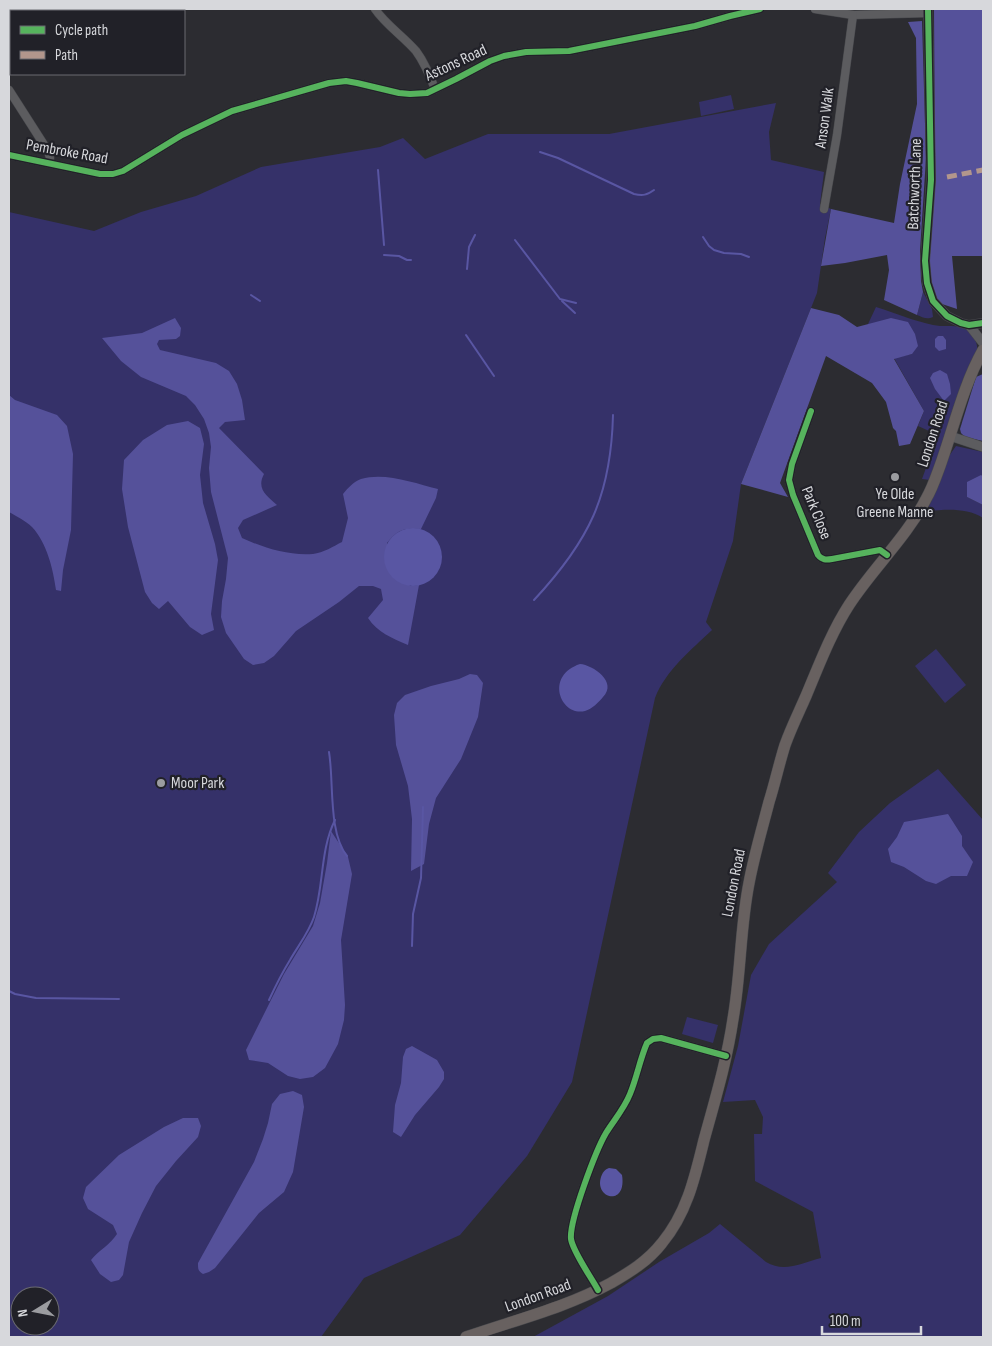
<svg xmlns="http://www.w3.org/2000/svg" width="992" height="1346" viewBox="0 0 992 1346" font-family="'Sofia Sans Condensed',sans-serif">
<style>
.green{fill:#353169;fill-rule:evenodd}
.forest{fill:#55519a}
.water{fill:#5956a3}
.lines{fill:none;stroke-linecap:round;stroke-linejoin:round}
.stream{stroke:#5956a3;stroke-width:2}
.minor-casing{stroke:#47484c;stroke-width:9}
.tertiary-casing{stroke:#47484c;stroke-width:10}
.primary-casing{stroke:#47484c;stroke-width:12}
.minor{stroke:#5c5c5f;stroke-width:8}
.tertiary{stroke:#5c5c5f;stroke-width:9}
.primary{stroke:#686160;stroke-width:11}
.quiet{stroke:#b2968c;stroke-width:5;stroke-dasharray:10 5;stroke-linecap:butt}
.cycleway-casing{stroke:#212128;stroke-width:9}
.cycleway{stroke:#56b35d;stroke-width:6}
.poi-dot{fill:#9b9ca0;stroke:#212128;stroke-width:2}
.labels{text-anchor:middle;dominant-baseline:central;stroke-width:4.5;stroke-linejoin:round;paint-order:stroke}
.street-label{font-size:16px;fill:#d7d8dc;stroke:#212128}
.poi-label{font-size:16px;fill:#d7d8dc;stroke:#212128}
</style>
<rect width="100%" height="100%" fill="#2c2c31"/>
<g class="green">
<polygon points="731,95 734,109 701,116 699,102"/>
<path d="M776 103 769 132 771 160 824 172 820 204 831 209 825 238 817 293 741 484 733 541 706 622 712 630C691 650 666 670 655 698L572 1082 527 1156 460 1235 364 1278 321 1337H9V212L94 231 141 212 196 196 261 167 380 147 403 138 425 159 488 134H609ZM20 1296H50V1326H20Z"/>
<path d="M923 292 932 309 933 317C927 320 922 317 917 315Z"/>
<path d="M876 307C895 313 914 321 933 325 942 327 954 325 961 327 971 330 979 342 977 352L930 480 922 479 938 435 918 426 924 411 894 358 912 354 868 324Z"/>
<path d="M956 446 983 452V476L981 475 967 497 983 505V518C968 508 947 509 929 511V506L949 456Z"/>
<polygon points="936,649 966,685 945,703 915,666"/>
<path d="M938 769 983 820V1337H533L608 1296 659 1262 709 1233 720 1224 766 1262C784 1273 802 1263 821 1258L813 1212 755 1181 754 1134H762L763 1117 755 1100 723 1102 738 1046 751 975 769 944 837 882 828 873 859 832 890 803Z"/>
<polygon points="687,1017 718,1025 713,1043 682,1034"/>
</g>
<g class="forest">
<polygon points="934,9 983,9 983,256 952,256 957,309 939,303 933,290 929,268 935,168"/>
<polygon points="922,21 926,158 920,251 921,281 923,292 917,315 884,300 889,270 887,255 845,263 821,266 831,209 894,223 900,184 917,104 916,38 908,22"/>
<polygon points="811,308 839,315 857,327 891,318 908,322 915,334 918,346 912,354 894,359 924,411 910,444 899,446 896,431 893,428 886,402 872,383 826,356 780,483 788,497 741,484"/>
<path d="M175 318 181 328 180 336 176 339 159 340 157 344 160 350 216 363 229 371 237 384 242 400 245 420 225 422 219 428 264 474C256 489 267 496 277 505L243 520 238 528 242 538C264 548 289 556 313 554 323 553 334 546 342 542L348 518 343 494C348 488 353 482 361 479 385 472 414 483 438 489L436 498 421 529C405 527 397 530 387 543L410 586 419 585 408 645C392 638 378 633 368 618L383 600 381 589 373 586H359L339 602 296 631 274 656 264 663 253 665 244 659 226 633 221 617 222 601 226 579 228 558 211 492 209 468 211 447 209 433 204 419 195 405 186 396 141 377 121 361 102 338 142 333Z"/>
<polygon points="938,336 943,336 946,340 946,349 939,351 935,347 935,339"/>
<polygon points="940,370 947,374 950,384 951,394 944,401 935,389 930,378 933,373"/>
<polygon points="983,374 983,441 965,437 961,433 960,429 976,377"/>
<path d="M9 395 15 400 57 415 67 426 73 454 71 530 63 570 61 591 56 590C53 569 47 543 32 527 26 521 16 516 9 512Z"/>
<polygon points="188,421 200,428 204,444 200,475 203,503 215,544 218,560 211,614 214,630 202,635 190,627 168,601 159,609 152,603 145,592 128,527 122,489 124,460 143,440 167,425"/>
<polygon points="981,475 983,476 983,505 967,497 967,482"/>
<polygon points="470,674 477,675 483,683 478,717 461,759 436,798 429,824 424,864 411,871 412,819 408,786 396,745 394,715 397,703 405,695 431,686 459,679"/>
<polygon points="948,814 962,836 962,846 973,862 967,876 951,876 936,884 926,881 904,867 891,862 888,849 897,837 904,822"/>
<polygon points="331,831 348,857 352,874 341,940 345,1005 344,1020 338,1044 325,1068 313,1077 300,1079 288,1076 268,1063 249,1060 246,1050 284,974 313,926 320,903 327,863"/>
<polygon points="412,1046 437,1060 444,1072 444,1079 439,1087 415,1115 401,1137 393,1132 395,1105 401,1083 403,1057 406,1049"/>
<path d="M293 1091 302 1095 304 1107 293 1172 284 1192 259 1213 215 1268 209 1272 203 1274C198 1271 198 1269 198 1263L254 1162 263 1139 268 1123 272 1104 280 1094Z"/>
<path d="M183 1118H198L201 1126 198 1137 176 1161 156 1186 142 1213 129 1242 123 1275 119 1280 111 1282 100 1274 91 1260C99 1250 110 1245 117 1234L113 1225 88 1209 83 1198 86 1187 119 1155 164 1127Z"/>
</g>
<g class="water">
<circle cx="413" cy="557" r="29"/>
<path d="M580 664C593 665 618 682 603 697 599 702 592 709 585 711 561 717 544 676 580 664Z"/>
<path d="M609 1168 616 1169 622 1175C627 1207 594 1199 601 1177 603 1172 604 1170 609 1168Z"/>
</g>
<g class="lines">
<g class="stream">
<path d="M540 152 558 158 634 194C643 196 647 195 654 190"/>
<polyline points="378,170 384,245"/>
<polyline points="703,237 709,246 714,250 724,253 741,254 749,257"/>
<polyline points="515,240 560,299 576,303"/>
<polyline points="384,255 399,256 407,260 411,260"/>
<polyline points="467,269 469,247 475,235"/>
<polyline points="251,295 260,301"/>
<polyline points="562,301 575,313"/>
<polyline points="466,335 494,376"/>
<path d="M534 600C589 541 611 496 613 415"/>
<path d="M329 752C334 781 328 833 347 856"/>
<polyline points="412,946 413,914 421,878 423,807"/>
<polyline points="9,991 15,994 36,998 119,999"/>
<path d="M269 1000C275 987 282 973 290 960 298 946 309 932 314 917 324 885 320 850 335 820"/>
</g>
<defs>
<g id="minor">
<path d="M375 9C386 25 403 36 416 51 425 63 430 76 435 89"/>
<polyline points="815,9 853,15 928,13"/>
<polyline points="9,90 48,151 50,158 49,163"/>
<polyline points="9,155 100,174 113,174 123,171 182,135 232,111 329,83 346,81 357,83 399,93 410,94 427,93 456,79 490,61 504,56 526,52 569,51 695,26 730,16 760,9"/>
<polyline points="824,209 837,135 853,15"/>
<path d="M811 411 792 464 789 480 793 495 818 555C822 560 826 560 832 559L880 550 887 555"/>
<path d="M598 1290C591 1277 573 1252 571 1239 569 1221 596 1150 606 1133 614 1120 624 1109 630 1094 637 1077 640 1059 647 1043L653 1039 661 1038 726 1056"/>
</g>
<g id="tertiary">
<polyline points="928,9 931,180 925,261 927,283 933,301 947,316 961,323 969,325 983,323"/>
<polyline points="969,325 983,343"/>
<polyline points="950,436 983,447"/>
</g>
<path id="primary" d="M466 1337C515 1320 565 1308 611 1283 630 1272 648 1261 662 1243 687 1213 695 1177 704 1140 715 1100 727 1060 733 1019 741 974 740 928 749 883 754 856 762 829 769 802 775 783 779 764 785 745 791 728 799 712 806 696 819 665 831 633 849 605 873 568 906 538 926 499 932 489 936 477 940 466 954 427 963 386 983 350"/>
</defs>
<use href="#minor" class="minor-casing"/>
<use href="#tertiary" class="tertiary-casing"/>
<use href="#primary" class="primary-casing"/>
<use href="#minor" class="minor"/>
<use href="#tertiary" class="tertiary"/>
<use href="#primary" class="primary"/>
<polyline class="quiet" points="947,177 983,170"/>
<defs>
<g id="cycleway">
<polyline points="928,9 931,180 925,261 927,283 933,301 947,316 961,323 969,325 983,323"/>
<polyline points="9,155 100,174 113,174 123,171 182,135 232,111 329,83 346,81 357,83 399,93 410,94 427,93 456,79 490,61 504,56 526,52 569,51 695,26 730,16 760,9"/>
<path d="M811 411 792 464 789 480 793 495 818 555C822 560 826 560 832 559L880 550 887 555"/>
<path d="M598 1290C591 1277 573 1252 571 1239 569 1221 596 1150 606 1133 614 1120 624 1109 630 1094 637 1077 640 1059 647 1043L653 1039 661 1038 726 1056"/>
</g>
</defs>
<use href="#cycleway" class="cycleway-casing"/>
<use href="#cycleway" class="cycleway"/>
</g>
<g class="poi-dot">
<circle cx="895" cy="477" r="5"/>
<circle cx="161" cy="783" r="5"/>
</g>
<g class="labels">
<g class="street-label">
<text transform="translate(456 63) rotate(-25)">Astons Road</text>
<text transform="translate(825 118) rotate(-82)">Anson Walk</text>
<text transform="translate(67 152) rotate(10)">Pembroke Road</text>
<text transform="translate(915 184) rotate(-88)">Batchworth Lane</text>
<text transform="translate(933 434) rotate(-72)">London Road</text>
<text transform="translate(816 513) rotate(68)">Park Close</text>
<text transform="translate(734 883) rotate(-79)">London Road</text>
<text transform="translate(538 1296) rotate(-20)">London Road</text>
</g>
<g class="poi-label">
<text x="895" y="494">Ye Olde<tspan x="895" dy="18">Greene Manne</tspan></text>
<text x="171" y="783" text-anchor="start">Moor Park</text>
</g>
</g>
<rect width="992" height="1346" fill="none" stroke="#d7d8dc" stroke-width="20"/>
<rect x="10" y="10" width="175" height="65" fill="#212128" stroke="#6a6a70"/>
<rect x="20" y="26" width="25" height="8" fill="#56b35d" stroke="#6a6a70"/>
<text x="55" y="35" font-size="15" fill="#d7d8dc">Cycle path</text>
<rect x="20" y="51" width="25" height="8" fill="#b2968c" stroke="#6a6a70"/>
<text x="55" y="60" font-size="15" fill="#d7d8dc">Path</text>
<g transform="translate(35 1311) rotate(260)"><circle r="24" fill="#212128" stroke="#6a6a70"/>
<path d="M0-4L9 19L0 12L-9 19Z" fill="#9b9ca0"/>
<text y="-8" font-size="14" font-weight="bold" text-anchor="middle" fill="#d7d8dc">N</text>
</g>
<path d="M822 1326v8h99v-8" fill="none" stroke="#d7d8dc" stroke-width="2.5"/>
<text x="830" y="1326" font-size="15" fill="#d7d8dc" stroke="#212128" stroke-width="4" paint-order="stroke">100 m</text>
</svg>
